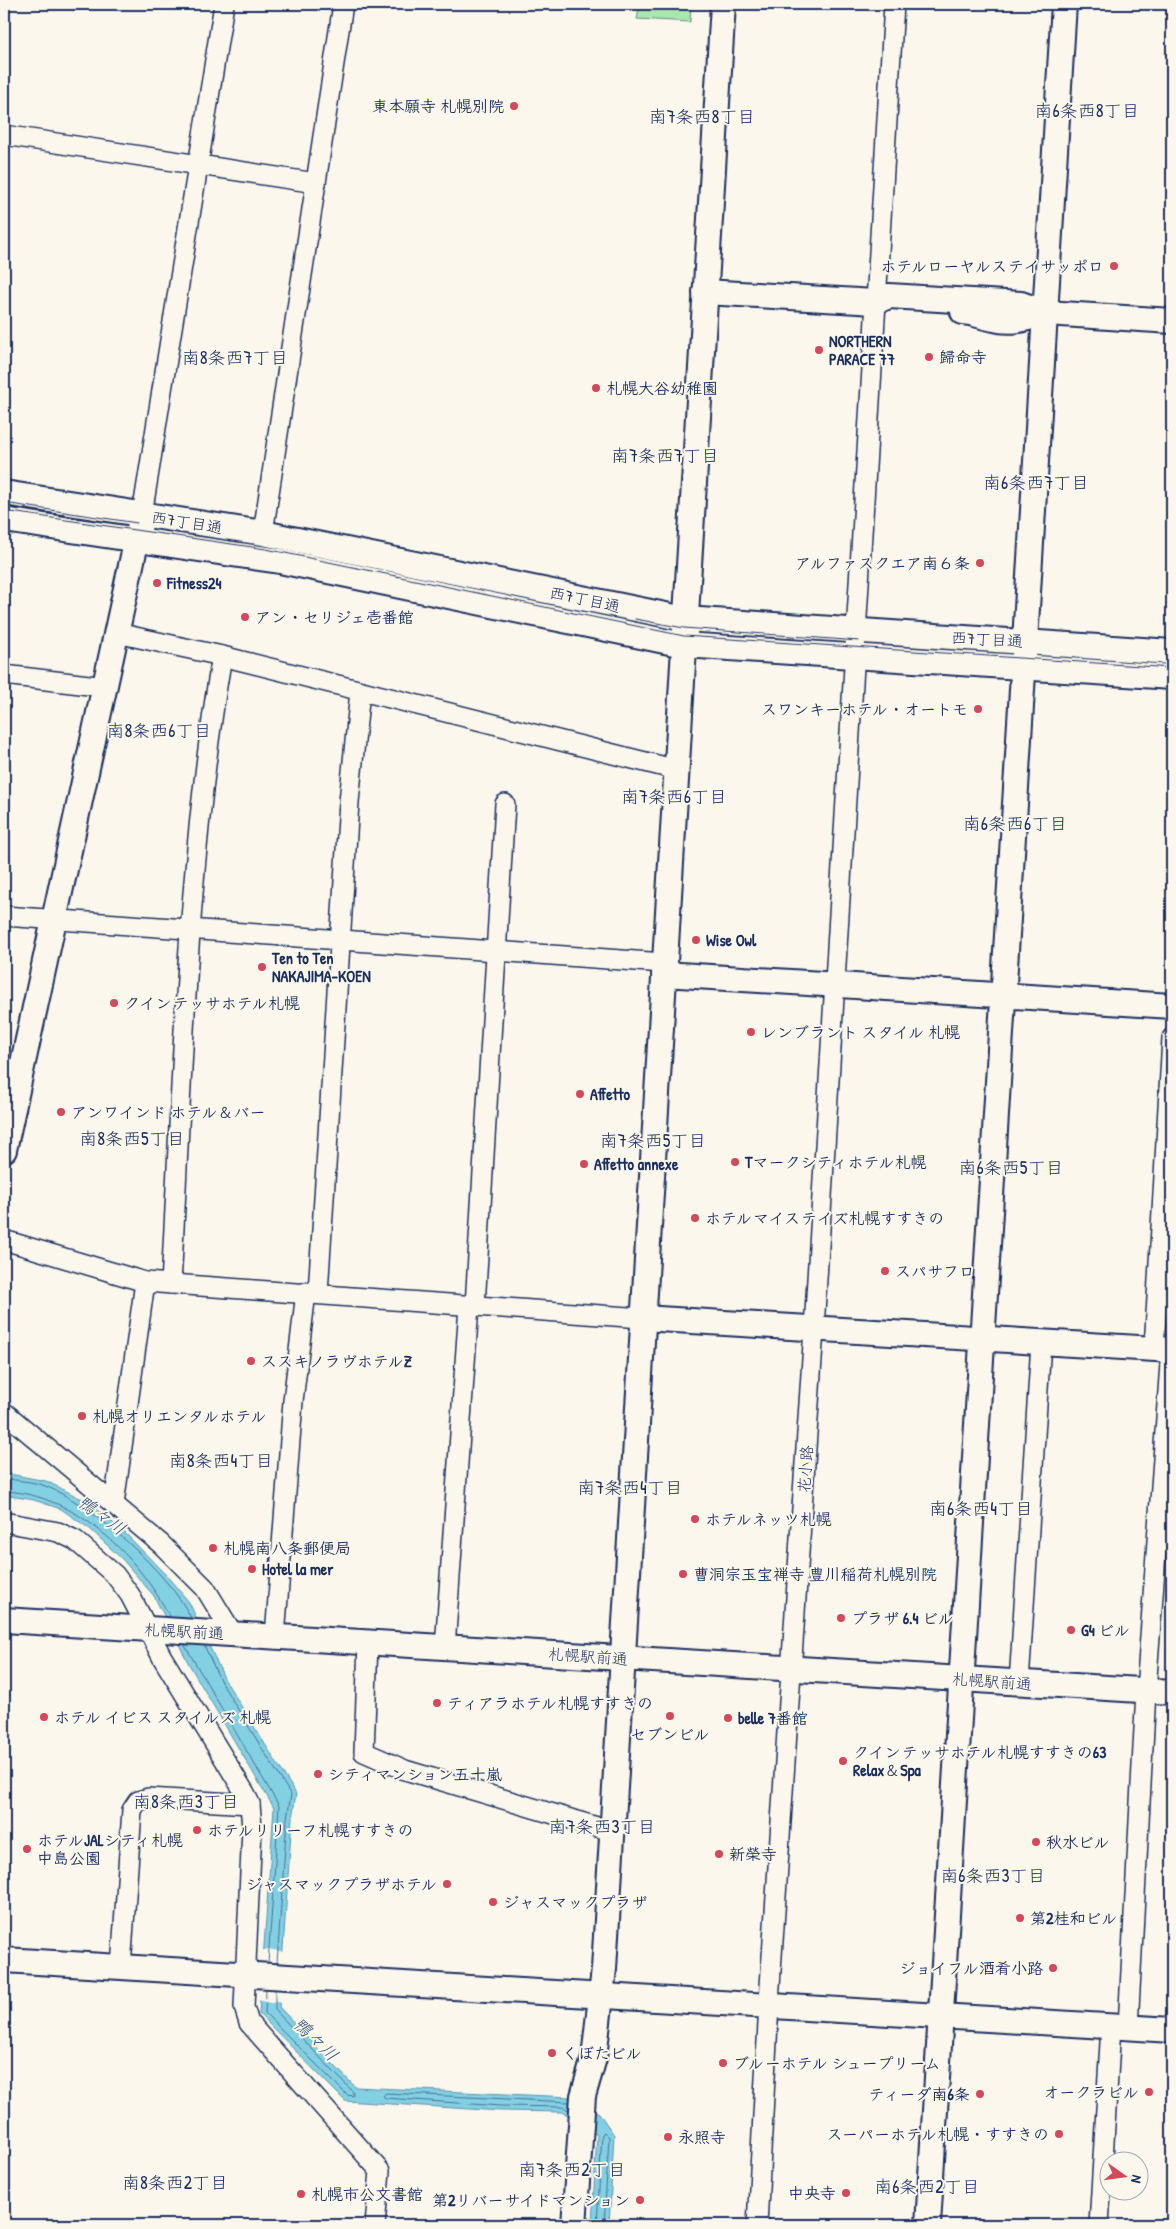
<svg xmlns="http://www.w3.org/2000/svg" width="1176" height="2229" viewBox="0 0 1176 2229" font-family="'Patrick Hand','Klee One',sans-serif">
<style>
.green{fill:#aae7ad;stroke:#628b86}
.water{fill:#84d0e3;stroke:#5a90ae}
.pier{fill:#fbf7ec}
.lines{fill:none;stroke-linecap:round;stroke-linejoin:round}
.shore{stroke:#456f93;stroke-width:1}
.minor-casing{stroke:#1b2f5e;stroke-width:22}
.tertiary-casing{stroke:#1b2f5e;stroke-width:28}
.minor{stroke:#fbf7ec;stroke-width:19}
.tertiary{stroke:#fbf7ec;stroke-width:24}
.tram{stroke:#1b2f5e;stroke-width:1}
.poi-dot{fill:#d1495b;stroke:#fbf7ec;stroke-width:2}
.labels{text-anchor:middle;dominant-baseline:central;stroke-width:4;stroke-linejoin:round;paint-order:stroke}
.poi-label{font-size:16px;font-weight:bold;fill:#1b2f5e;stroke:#fbf7ec;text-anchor:start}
.street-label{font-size:16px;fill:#1b2f5e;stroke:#fbf7ec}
.neighbourhood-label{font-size:18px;fill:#1b2f5e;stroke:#fbf7ec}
.water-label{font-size:18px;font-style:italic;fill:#35577f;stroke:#fbf7ec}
</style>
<rect width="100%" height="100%" fill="#fbf7ec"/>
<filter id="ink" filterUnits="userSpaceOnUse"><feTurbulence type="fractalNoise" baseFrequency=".02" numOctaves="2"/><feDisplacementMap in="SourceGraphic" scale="10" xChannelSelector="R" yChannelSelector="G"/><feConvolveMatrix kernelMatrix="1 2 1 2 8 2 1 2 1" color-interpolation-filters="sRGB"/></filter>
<g filter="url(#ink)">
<polygon class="green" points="640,4 691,4 690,22 637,19"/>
<polygon class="water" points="4,1473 46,1481 88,1502 125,1533 165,1574 189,1602 225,1680 296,1794 292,1818 279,2007 355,2087 570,2097 599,2113 614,2135 609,2225 592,2225 597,2135 563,2112 501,2111 345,2101 259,2014 274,1808 190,1666 154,1596 122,1559 90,1529 61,1509 34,1500 4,1495"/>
<polygon class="pier" points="268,1949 284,1952 282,2001 271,2003 258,2000 261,1951"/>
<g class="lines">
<g class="shore">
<path d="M4 1478C17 1481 33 1481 45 1486 91 1503 171 1575 191 1618"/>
<path d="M4 1491C76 1494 138 1556 170 1617"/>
<polyline points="184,1644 279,1806 268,1963"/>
<polyline points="204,1645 221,1682 291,1795 287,1818 277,1963"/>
<polyline points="266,1989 265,2013 347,2095 353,2096 353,2092 275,2010 275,1989"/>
<polyline points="569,2110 563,2107 501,2106 385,2098 383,2096 386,2093 569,2102"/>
<polyline points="597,2225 602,2134 604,2132 609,2137 604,2225"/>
</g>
<defs>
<g id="minor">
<polyline points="4,135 316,183"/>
<polyline points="142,515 224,4"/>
<polyline points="263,533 343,4"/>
<polyline points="117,633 222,656 677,770"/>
<polyline points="4,675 106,687"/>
<polyline points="4,916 664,963"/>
<polyline points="4,1240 145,1282 642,1318"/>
<path d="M171 1284C183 1075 186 863 222 656"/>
<polyline points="318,1293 349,802 360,691"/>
<polyline points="475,1306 505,804"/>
<polyline points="1154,1349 1172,1038"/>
<polyline points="4,1412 161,1544 205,1588 233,1634"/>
<polyline points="114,1504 145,1282"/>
<polyline points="4,1522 58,1532 75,1540 115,1575 130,1595 162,1657 245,1793 250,1804 252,1828 244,2007 249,2023 380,2171 375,2225"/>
<polyline points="275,1637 293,1401 306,1292"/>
<polyline points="368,1643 364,1752 405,1770 611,1831"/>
<polyline points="445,1648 469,1306"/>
<polyline points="1019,1683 1041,1343"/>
<polyline points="121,1967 132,1810 138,1801 148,1798 250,1804"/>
<polyline points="1128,2027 1146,1691 1171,1350"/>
<polyline points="757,2225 770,1986 814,1329 894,4"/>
<polyline points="1099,2225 1111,2026"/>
</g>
<g id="tertiary">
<polyline points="705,292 875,302 889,296 1021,304 1046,313 1172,321"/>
<path d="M963 312C975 313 983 317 994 319 1012 324 1029 318 1046 313"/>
<polyline points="4,493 263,533 685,619 1172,652"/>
<polyline points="4,520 280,561 684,645 1172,677"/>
<polyline points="664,974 1172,1006"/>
<polyline points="4,1150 140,524"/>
<polyline points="642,1318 1172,1350"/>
<polyline points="4,1620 1172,1692"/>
<polyline points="4,1960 1172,2030"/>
<polyline points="574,2225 583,2096 594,2058 604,1969 723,4"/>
<polyline points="928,2225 1064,4"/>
</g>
</defs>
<use href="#minor" class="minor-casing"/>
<use href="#tertiary" class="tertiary-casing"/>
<use href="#minor" class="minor"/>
<use href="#tertiary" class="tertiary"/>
<g class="tram">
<polyline points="4,503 137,523"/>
<polyline points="4,511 266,549 684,636 1172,668"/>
<polyline points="635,619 684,628 859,641"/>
</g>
</g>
</g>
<g class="poi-dot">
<circle cx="514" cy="106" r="5"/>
<circle cx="1114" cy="266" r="5"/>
<circle cx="819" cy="350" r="5"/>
<circle cx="929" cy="357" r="5"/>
<circle cx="596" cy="388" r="5"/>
<circle cx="980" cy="563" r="5"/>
<circle cx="157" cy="583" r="5"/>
<circle cx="245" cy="617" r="5"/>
<circle cx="978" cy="709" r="5"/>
<circle cx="696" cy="940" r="5"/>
<circle cx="262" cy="967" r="5"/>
<circle cx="114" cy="1003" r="5"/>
<circle cx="751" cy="1032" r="5"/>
<circle cx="580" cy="1094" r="5"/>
<circle cx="61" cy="1112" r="5"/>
<circle cx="735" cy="1162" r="5"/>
<circle cx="584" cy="1164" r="5"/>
<circle cx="695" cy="1218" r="5"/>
<circle cx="885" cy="1271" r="5"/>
<circle cx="251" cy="1361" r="5"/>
<circle cx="82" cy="1416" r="5"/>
<circle cx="695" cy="1519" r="5"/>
<circle cx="213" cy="1548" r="5"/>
<circle cx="252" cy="1569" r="5"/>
<circle cx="683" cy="1574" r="5"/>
<circle cx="841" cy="1618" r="5"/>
<circle cx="1071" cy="1630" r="5"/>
<circle cx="437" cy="1703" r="5"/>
<circle cx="670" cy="1716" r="5"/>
<circle cx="44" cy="1717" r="5"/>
<circle cx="728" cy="1718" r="5"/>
<circle cx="843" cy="1761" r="5"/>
<circle cx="318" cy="1774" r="5"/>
<circle cx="197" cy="1830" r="5"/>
<circle cx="1036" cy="1842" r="5"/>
<circle cx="27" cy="1849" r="5"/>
<circle cx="719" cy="1854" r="5"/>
<circle cx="447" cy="1884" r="5"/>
<circle cx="493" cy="1902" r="5"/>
<circle cx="1020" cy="1918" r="5"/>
<circle cx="1053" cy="1968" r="5"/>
<circle cx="552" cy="2053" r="5"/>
<circle cx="723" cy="2063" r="5"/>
<circle cx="1149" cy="2092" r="5"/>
<circle cx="980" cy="2094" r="5"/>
<circle cx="1059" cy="2134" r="5"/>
<circle cx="668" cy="2137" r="5"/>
<circle cx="846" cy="2193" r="5"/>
<circle cx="301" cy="2194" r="5"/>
<circle cx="640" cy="2200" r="5"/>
</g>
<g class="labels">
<g class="poi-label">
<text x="504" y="106" text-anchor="end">東本願寺 札幌別院</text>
<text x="1104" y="266" text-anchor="end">ホテルローヤルステイサッポロ</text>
<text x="829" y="341">NORTHERN<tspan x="829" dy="18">PARACE 77</tspan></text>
<text x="939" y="357">歸命寺</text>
<text x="606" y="388">札幌大谷幼稚園</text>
<text x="970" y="563" text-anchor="end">アルファスクエア南６条</text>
<text x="167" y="583">Fitness24</text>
<text x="255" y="617">アン・セリジェ壱番館</text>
<text x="968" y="709" text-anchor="end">スワンキーホテル・オートモ</text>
<text x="706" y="940">Wise Owl</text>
<text x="272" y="958">Ten to Ten<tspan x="272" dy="18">NAKAJIMA-KOEN</tspan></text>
<text x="124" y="1003">クインテッサホテル札幌</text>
<text x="761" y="1032">レンブラント スタイル 札幌</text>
<text x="590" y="1094">Affetto</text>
<text x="71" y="1112">アンワインド ホテル＆バー</text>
<text x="745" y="1162">Tマークシティホテル札幌</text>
<text x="594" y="1164">Affetto annexe</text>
<text x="705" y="1218">ホテルマイステイズ札幌すすきの</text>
<text x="895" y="1271">スパサフロ</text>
<text x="261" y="1361">ススキノラヴホテルZ</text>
<text x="92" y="1416">札幌オリエンタルホテル</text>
<text x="705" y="1519">ホテルネッツ札幌</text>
<text x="223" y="1548">札幌南八条郵便局</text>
<text x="262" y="1569">Hotel la mer</text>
<text x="693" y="1574">曹洞宗玉宝禅寺 豊川稲荷札幌別院</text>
<text x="851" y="1618">プラザ 6.4 ビル</text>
<text x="1081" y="1630">G4 ビル</text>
<text x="447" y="1703">ティアラホテル札幌すすきの</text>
<text x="54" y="1717">ホテル イビス スタイルズ 札幌</text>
<text x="738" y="1718">belle 7番館</text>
<text x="670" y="1734" text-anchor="middle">セブンビル</text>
<text x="853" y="1752">クインテッサホテル札幌すすきの63<tspan x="853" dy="18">Relax＆Spa</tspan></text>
<text x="328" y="1774">シティマンション五十嵐</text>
<text x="207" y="1830">ホテルリリーフ札幌すすきの</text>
<text x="37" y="1840">ホテルJALシティ札幌<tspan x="37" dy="18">中島公園</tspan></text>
<text x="1046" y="1842">秋水ビル</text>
<text x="729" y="1854">新榮寺</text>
<text x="437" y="1884" text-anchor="end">ジャスマックプラザホテル</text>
<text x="503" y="1902">ジャスマックプラザ</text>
<text x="1030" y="1918">第2桂和ビル</text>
<text x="1043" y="1968" text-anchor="end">ジョイフル酒肴小路</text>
<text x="562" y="2053">くぼたビル</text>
<text x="733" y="2063">ブルーホテル シュープリーム</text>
<text x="1139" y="2092" text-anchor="end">オークラビル</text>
<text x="970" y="2094" text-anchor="end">ティーダ南6条</text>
<text x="1049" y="2134" text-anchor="end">スーパーホテル札幌・すすきの</text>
<text x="678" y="2137">永照寺</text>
<text x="836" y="2193" text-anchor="end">中央寺</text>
<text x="311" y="2194">札幌市公文書館</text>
<text x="630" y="2200" text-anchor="end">第2リバーサイドマンション</text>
</g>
<g class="street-label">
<text transform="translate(187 522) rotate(9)">西7丁目通</text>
<text transform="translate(585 599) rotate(12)">西7丁目通</text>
<text transform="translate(987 639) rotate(3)">西7丁目通</text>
<text transform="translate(805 1469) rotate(-86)">花小路</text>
<text transform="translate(184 1631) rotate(3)">札幌駅前通</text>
<text transform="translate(588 1656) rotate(4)">札幌駅前通</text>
<text transform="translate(992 1681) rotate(4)">札幌駅前通</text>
</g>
<g class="neighbourhood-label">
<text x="1087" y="110">南6条西8丁目</text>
<text x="702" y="116">南7条西8丁目</text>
<text x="235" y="357">南8条西7丁目</text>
<text x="665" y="455">南7条西7丁目</text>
<text x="1036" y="482">南6条西7丁目</text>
<text x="159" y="730">南8条西6丁目</text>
<text x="674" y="796">南7条西6丁目</text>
<text x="1015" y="823">南6条西6丁目</text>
<text x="132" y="1138">南8条西5丁目</text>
<text x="653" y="1140">南7条西5丁目</text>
<text x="1011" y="1167">南6条西5丁目</text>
<text x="221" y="1460">南8条西4丁目</text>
<text x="630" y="1487">南7条西4丁目</text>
<text x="981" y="1508">南6条西4丁目</text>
<text x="186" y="1801">南8条西3丁目</text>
<text x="602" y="1826">南7条西3丁目</text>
<text x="993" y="1875">南6条西3丁目</text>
<text x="572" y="2169">南7条西2丁目</text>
<text x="175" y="2182">南8条西2丁目</text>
<text x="927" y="2186">南6条西2丁目</text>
</g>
<g class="water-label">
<text transform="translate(102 1515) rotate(36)">鴨々川</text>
<text transform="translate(316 2039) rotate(44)">鴨々川</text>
</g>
</g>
<rect width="1176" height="2229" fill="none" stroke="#fbf7ec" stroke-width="20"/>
<rect x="10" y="10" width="1156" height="2209" fill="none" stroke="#1b2f5e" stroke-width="2" filter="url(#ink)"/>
<g transform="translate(1124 2176) rotate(104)"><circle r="24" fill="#fbf7ec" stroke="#a1a7b3"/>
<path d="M0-4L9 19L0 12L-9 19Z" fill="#d1495b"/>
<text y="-8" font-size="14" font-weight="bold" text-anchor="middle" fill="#1b2f5e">N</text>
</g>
</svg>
